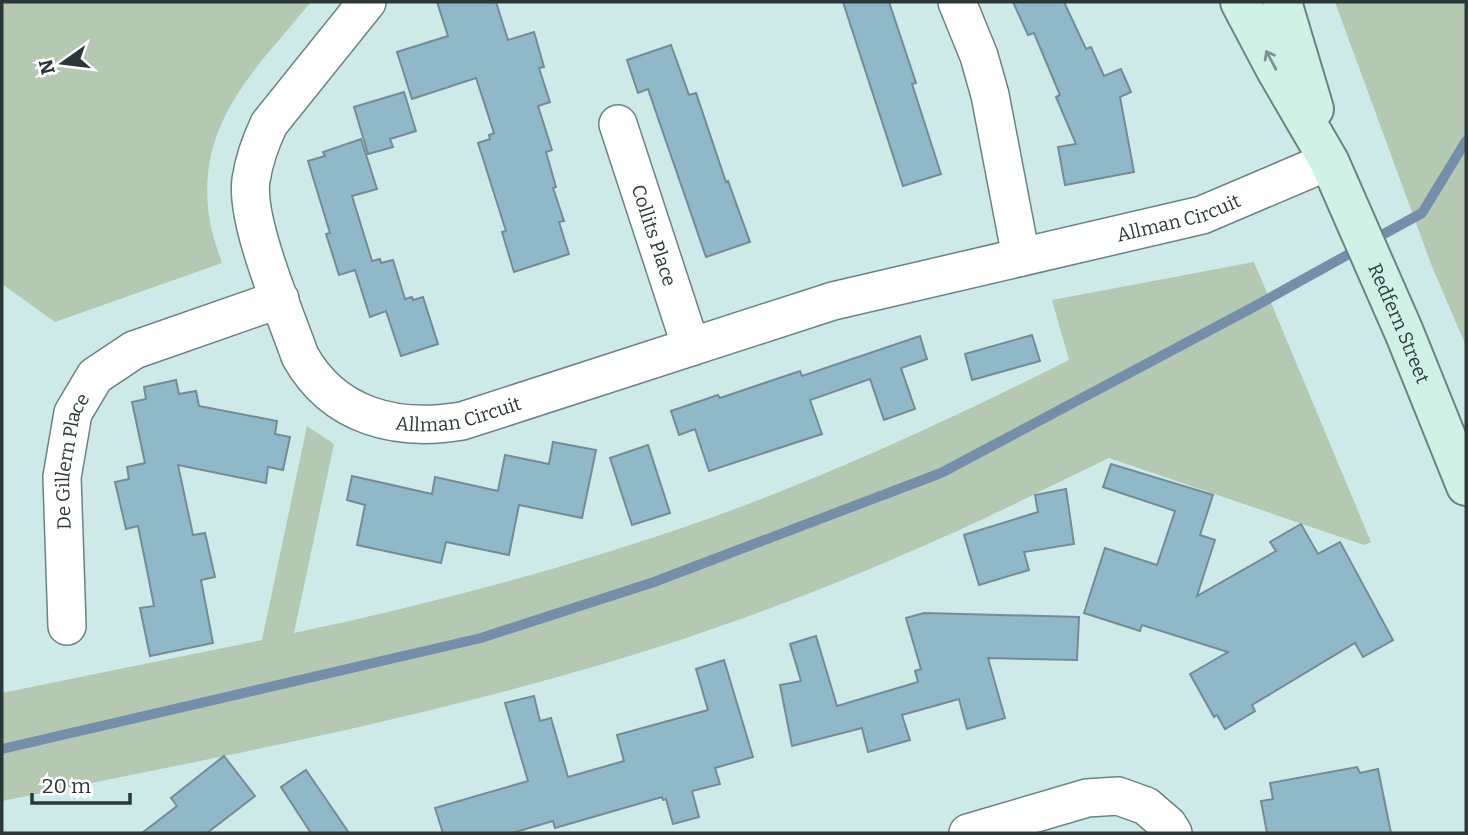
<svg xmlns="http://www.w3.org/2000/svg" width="1468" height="835" viewBox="0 0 1468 835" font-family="Bitter,serif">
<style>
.green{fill:#b5c8b2}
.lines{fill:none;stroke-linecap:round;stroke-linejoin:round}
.stream{stroke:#758faa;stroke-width:10}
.building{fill:#8fb9c8;stroke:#748c95;stroke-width:2}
.street-casing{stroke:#698483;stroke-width:40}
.secondary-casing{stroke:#698483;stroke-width:42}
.street{stroke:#fff;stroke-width:37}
.secondary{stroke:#cff1e6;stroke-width:38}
.oneway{stroke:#7e948f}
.labels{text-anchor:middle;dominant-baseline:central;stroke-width:5;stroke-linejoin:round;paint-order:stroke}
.street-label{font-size:19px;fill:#2c3838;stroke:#fff}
</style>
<rect width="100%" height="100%" fill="#cdeae9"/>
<g class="green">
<path d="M7 2H311C256 69 196 122 209 216 211 232 217 248 222 263L55 322 2 284V3Z"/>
<polygon points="1335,2 1466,2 1466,346 1431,264"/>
<path d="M1254 262 1371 542 1364 545 1109 458C1058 482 1008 508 957 531 829 589 696 639 561 676 377 728 189 763 2 801V693L262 640 307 426 334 444 294 633C437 603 578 565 716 516 837 472 954 418 1069 360L1052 300Z"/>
</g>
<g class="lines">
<g class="stream">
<polyline points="1371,241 1422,213 1466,141"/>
<polyline points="2,749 481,638 654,582 941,473 1248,310 1358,249"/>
</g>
</g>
<g class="building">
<polygon points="437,2 496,2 508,40 534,32 544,67 539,68 550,102 538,106 552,150 546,152 556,187 553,188 564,221 559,222 569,254 514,272 502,232 506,231 478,143 490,139 489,135 494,133 476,78 412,99 397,52 448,36"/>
<polygon points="843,2 889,2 916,83 912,84 941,174 903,186"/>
<polygon points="1013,2 1064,2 1086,49 1091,47 1104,76 1121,69 1131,92 1120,97 1134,172 1065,185 1058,147 1076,144 1056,97 1060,95 1034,33 1028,35"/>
<polygon points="671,45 689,95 696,93 726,182 728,181 750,242 706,257 648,89 638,93 627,60"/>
<polygon points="404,92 416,131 390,139 393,147 368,154 354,107"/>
<polygon points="361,139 377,189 352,196 372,261 380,259 381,263 393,260 405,299 412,297 413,300 423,297 438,344 401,356 386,311 370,317 355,270 339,275 326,234 330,233 308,161 325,156 323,152"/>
<polygon points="1032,335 1040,361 972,380 965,354"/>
<polygon points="920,336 927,359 901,368 915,409 884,420 870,379 810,400 822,434 709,471 695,429 679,435 671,411 718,395 720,398 800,371 802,376"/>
<polygon points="176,380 179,394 196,391 199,406 277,421 275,434 290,437 283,470 268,467 266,483 178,465 193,535 205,533 215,577 201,580 213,643 150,656 140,608 154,606 147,570 138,526 126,529 115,482 129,479 127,467 145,463 132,402 146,399 144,387"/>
<polygon points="553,442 596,450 582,518 519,505 509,555 446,542 441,563 357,545 365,505 347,500 352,476 432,494 435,477 498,491 505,455 549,464"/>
<polygon points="648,445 670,513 632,525 610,458"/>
<polygon points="1111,464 1213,495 1200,535 1215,540 1197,596 1276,551 1270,542 1301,524 1318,554 1340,542 1393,640 1363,657 1355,643 1252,705 1255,711 1225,729 1217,715 1214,717 1190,674 1228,652 1142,625 1140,631 1084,613 1105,548 1157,565 1175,511 1103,487"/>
<polygon points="1066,489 1074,544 1024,552 1029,570 979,585 964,535 1038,512 1035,495"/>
<polygon points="924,613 1079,617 1077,660 988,658 1005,718 967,729 959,699 902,715 910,740 868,752 862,728 792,746 780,685 801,681 790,644 816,636 837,706 918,682 915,671 921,669 906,618"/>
<polygon points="724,660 753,757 715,768 720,784 692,791 699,817 673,824 666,799 663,800 662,797 555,828 553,821 512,833 443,833 435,808 528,781 505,703 534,696 540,721 551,718 568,777 624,761 617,735 708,710 696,669"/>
<polygon points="224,756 255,796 207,833 142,833 177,806 171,798"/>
<polygon points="1357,767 1360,773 1378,769 1391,833 1267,833 1261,801 1273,799 1270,783"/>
<polygon points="306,770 349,833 311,833 281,787"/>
</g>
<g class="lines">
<defs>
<g id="street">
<path id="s1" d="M367 2 269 124C261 141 254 160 251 180 245 221 285 313 300 356 334 417 397 432 462 421L833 301 1202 215 1329 161"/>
<polyline points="957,2 979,56 990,95 1021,257"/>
<path id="s2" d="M618 124 691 347"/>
<path id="s3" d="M67 626 62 477 73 413 95 376 134 350 280 299"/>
<polyline points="968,833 1087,798 1118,796 1146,806 1168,825 1173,833"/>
</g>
<g id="secondary">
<path id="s4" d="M1240 2 1276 70 1329 161 1404 332 1466 486"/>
<polyline points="1282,2 1314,109"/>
</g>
</defs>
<use href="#street" class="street-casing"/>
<use href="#secondary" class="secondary-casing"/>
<use href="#street" class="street"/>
<use href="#secondary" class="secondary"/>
</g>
<defs><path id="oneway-shaft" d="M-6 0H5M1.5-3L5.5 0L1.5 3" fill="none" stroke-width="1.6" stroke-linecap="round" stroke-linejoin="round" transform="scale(1.75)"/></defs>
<use class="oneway" href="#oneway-shaft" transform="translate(1271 60) rotate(-118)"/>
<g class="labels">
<g class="street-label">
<text stroke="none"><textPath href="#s1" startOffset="1332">Allman Circuit</textPath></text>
<text stroke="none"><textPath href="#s2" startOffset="117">Collits Place</textPath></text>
<text stroke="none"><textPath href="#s4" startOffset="359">Redfern Street</textPath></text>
<text stroke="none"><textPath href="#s1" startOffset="584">Allman Circuit</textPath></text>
<text stroke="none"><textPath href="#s3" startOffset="166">De Gillern Place</textPath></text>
</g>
</g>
<rect width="1468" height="835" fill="none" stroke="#2c3838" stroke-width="7"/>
<g transform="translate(63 63) rotate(256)" stroke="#ffffff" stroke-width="5" paint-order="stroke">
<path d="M0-5L12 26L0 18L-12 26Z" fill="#2c3838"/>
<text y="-10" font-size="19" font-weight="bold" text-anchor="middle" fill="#2c3838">N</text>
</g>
<path d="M32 793v10h98v-10" fill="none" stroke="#2c3838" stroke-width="3.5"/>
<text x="42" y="793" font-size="21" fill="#2c3838" stroke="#ffffff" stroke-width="5" paint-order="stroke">20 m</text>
</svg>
